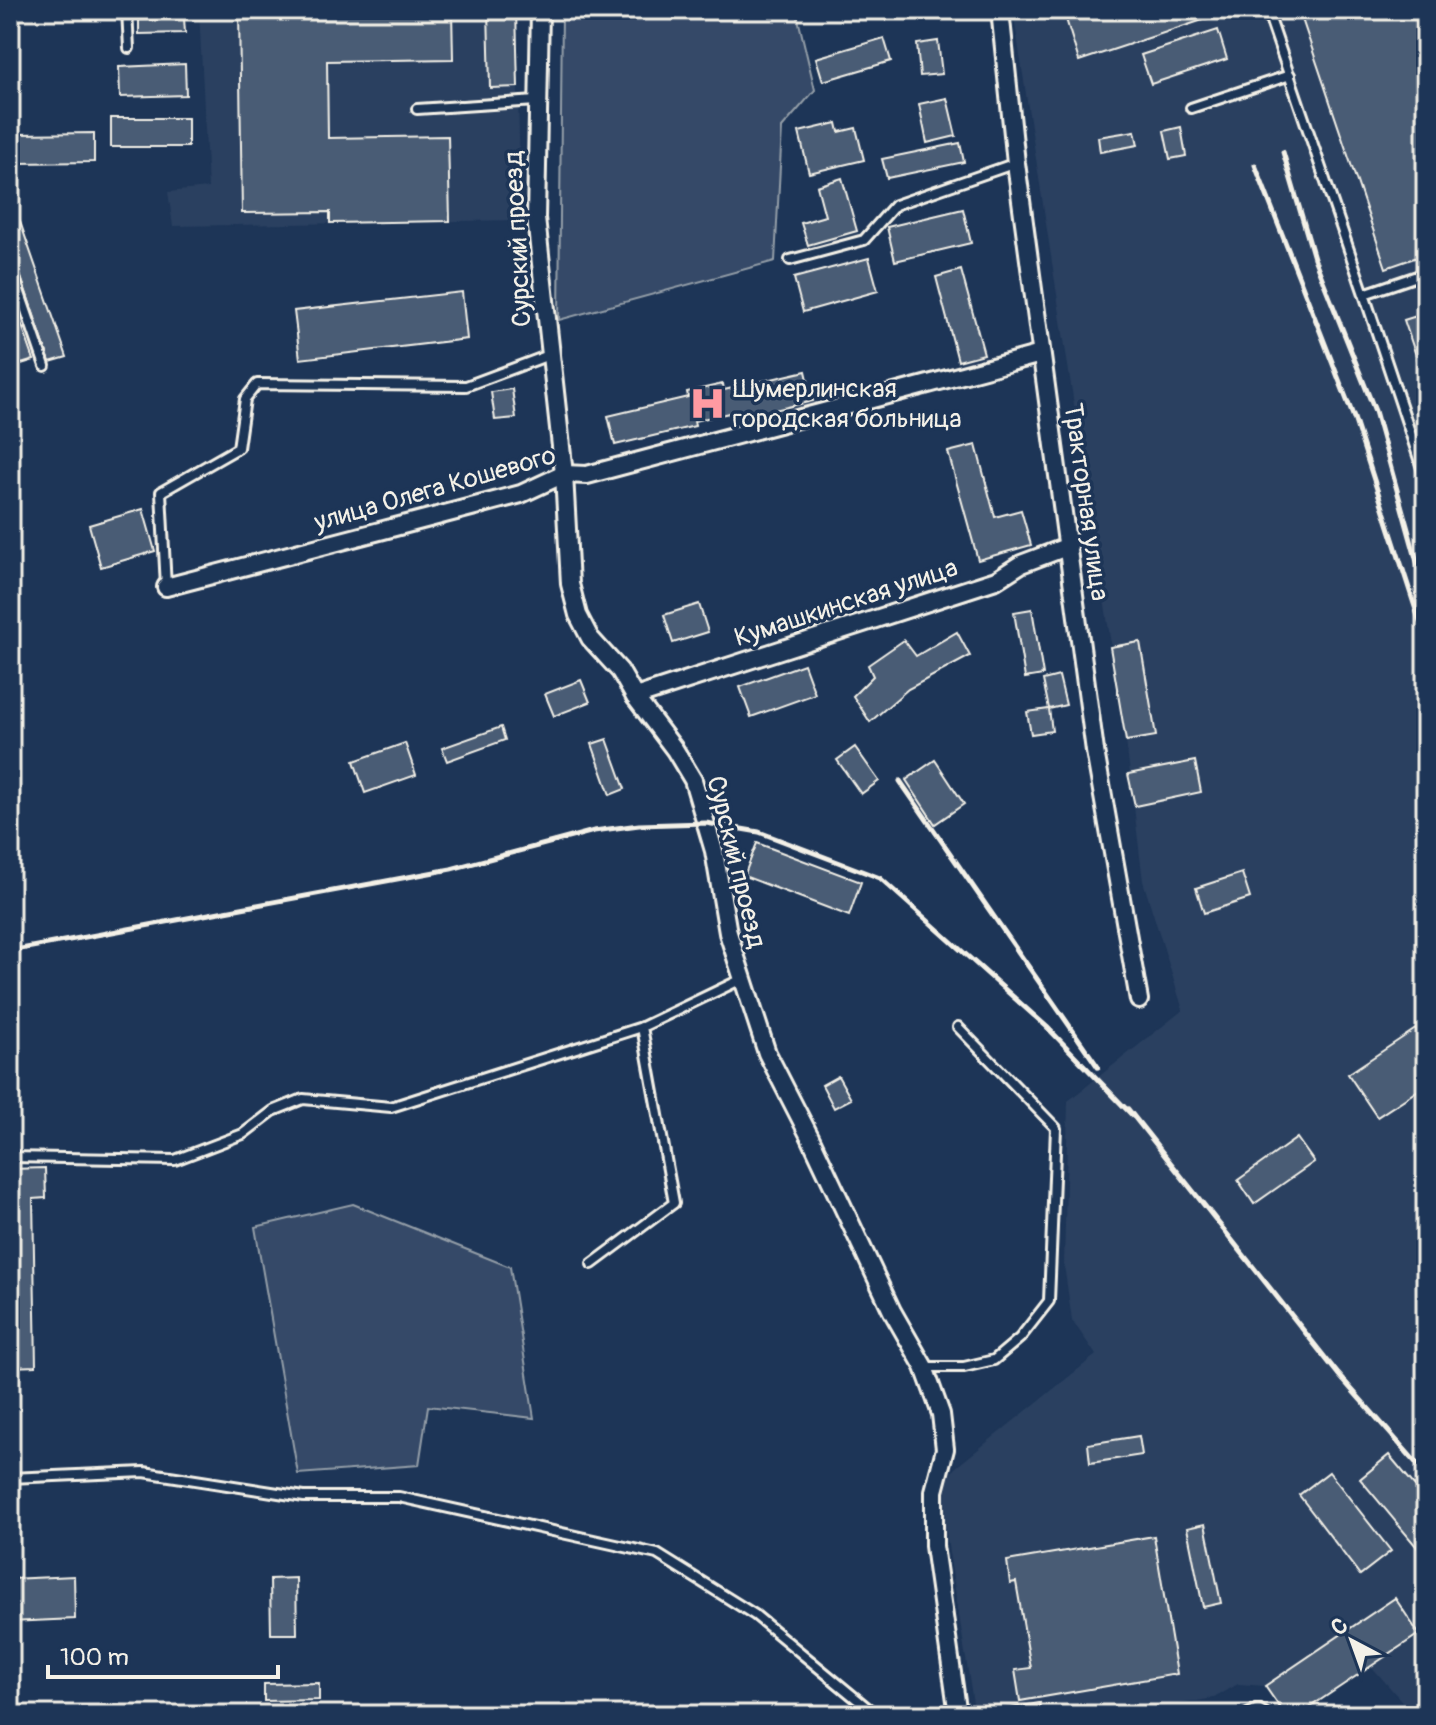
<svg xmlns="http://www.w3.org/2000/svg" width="1436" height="1725" viewBox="0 0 1436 1725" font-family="Pangolin,sans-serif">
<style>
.built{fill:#2a4060}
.green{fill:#354a67;stroke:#949ea8;stroke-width:2}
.building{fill:#485b74;stroke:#f4f1e8;stroke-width:2}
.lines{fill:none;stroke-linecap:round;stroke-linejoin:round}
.lane-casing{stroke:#f4f1e8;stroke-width:14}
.street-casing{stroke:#f4f1e8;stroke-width:22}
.lane{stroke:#1d3557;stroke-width:8}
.street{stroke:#1d3557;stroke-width:16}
.rail{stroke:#f4f1e8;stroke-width:5}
.labels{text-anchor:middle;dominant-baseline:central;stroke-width:7;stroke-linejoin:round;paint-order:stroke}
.street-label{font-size:26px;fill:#f4f1e8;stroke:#1d3557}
.poi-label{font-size:26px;fill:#f4f1e8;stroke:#1d3557;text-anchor:start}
</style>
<rect width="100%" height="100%" fill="#1d3557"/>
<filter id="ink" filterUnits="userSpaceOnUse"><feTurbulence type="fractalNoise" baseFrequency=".0125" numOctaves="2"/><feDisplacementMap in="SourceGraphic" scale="16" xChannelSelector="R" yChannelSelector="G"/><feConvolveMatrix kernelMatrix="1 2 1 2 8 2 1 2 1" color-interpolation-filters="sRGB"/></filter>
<g filter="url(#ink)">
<g class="built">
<polygon points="199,10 516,10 521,220 173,226 168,192 208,188"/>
<polygon points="1013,10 1426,10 1426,1715 1414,1715 1371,1666 1298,1715 1285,1715 1265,1686 1238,1684 1214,1698 1115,1715 975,1715 940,1496 945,1481 955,1468 1096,1355 1072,1320 1064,1265 1068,1101 1183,1010 1143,881 1126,741"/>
</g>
<g class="green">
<polygon points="562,10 796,10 815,90 782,128 775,261 559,320"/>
<polygon points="353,1204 510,1267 534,1418 428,1406 419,1465 298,1474 255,1227"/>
</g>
<g class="building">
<polygon points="239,10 452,10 453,59 327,61 328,138 448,136 450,221 330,223 330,212 242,213"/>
<polygon points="488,10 516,10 518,87 490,88"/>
<polygon points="1092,10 1233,10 1079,61 1066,19"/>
<polygon points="1299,10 1426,10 1426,254 1386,268"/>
<polygon points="184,18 185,33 139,34 139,20"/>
<polygon points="1218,30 1227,59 1151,84 1141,55"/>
<polygon points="884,38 891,61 823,81 816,58"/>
<polygon points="938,41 942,74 920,76 917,44"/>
<polygon points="185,64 186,95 120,97 119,67"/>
<polygon points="947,98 956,136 927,143 919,104"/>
<rect x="111" y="118" width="77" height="29"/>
<polygon points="837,123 839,132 856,128 864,160 809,173 799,132"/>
<polygon points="1181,127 1186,156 1170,159 1164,131"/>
<polygon points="1135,131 1138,145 1100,152 1098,137"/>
<polygon points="94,133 94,162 17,163 16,134"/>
<polygon points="960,143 964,162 887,178 882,159"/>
<polygon points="842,178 857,231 808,245 801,223 825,216 817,186"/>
<polygon points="10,193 67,357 50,362 10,245"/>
<polygon points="963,209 971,243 895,261 887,227"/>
<polygon points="869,258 878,291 803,312 794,278"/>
<polygon points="961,270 984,354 958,361 936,277"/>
<polygon points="10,291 34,360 18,365 10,344"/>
<polygon points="462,292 467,339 300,359 294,311"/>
<polygon points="1426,313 1426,385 1404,320"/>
<polygon points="806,371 813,401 731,420 729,413 694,421 695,426 615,445 608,416 688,397 687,392 723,384 724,390"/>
<polygon points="512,389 516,418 495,420 491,392"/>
<polygon points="976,445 995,517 1021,510 1031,545 978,560 948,452"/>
<polygon points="143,509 155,551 101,567 89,525"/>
<polygon points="699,604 708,632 673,643 664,615"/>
<polygon points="1032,609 1043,675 1025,678 1014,612"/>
<polygon points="957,632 970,656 908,689 870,722 853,696 873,676 868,665 904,640 916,656"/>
<polygon points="1140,642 1156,736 1126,741 1110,647"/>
<polygon points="804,664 815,694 751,717 740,687"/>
<polygon points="1059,676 1066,705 1049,709 1043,680"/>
<polygon points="581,680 590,702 554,716 545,694"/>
<polygon points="1049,709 1052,731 1031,734 1027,712"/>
<polygon points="501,727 505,740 447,761 442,748"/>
<polygon points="607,739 625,789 610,795 592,744"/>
<polygon points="405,743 416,775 365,793 354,761"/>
<polygon points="855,747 879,781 861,794 837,760"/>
<polygon points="935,760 964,804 935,824 906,780"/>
<polygon points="1195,761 1201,792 1135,806 1128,774"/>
<polygon points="757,843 861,882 849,916 744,876"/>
<polygon points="1242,873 1250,898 1204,913 1196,888"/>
<polygon points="1426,1022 1426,1085 1377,1117 1348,1074"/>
<polygon points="838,1076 851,1099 834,1108 822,1085"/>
<polygon points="1297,1138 1314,1162 1254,1204 1238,1180"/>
<polygon points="45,1168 46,1198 33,1199 36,1366 10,1367 10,1169"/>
<polygon points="1139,1436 1142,1455 1090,1463 1088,1444"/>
<polygon points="1389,1455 1426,1499 1426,1558 1360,1479"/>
<polygon points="1329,1472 1391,1551 1360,1575 1299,1495"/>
<polygon points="1205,1524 1221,1603 1203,1607 1187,1528"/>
<polygon points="1154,1536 1177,1674 1020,1701 1015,1670 1031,1668 1016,1582 1010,1583 1007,1561"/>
<polygon points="74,1576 75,1619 10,1622 10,1579"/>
<polygon points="296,1578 297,1634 271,1634 270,1579"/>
<polygon points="1395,1598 1419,1634 1298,1715 1285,1715 1265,1686"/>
<polygon points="319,1683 319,1700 264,1701 264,1684"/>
<polygon points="1040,1703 1042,1715 975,1715 975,1714"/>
</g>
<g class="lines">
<defs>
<g id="lane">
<polyline points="127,10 129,48"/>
<polyline points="1267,10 1364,294 1426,273"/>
<polyline points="1191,108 1290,75"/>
<polyline points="417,109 536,101"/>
<polyline points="790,260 864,240 895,205 1016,163"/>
<polyline points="10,264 45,366"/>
<polyline points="1364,294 1426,480"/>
<polyline points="166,587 161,492 238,448 245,399 257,384 466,386 549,355"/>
<polyline points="10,1157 175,1160 243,1134 273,1111 303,1099 391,1107 642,1027 742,979"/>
<polyline points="592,1264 674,1203 642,1027"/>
<polyline points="925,1367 964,1367 994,1360 1020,1338 1049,1301 1056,1128 958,1027"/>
<polyline points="10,1478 144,1472 304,1497 399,1497 657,1554 755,1615 876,1715"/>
<polyline points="1245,1715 1258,1709 1268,1715"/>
</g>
<g id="street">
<polyline points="540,10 536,218 564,474 570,584 578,615 590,638 620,671 635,697 675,750 693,780 714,851 728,933 767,1053 810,1137 892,1311 924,1367 941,1414 945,1449 934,1491 934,1546 958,1715"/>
<polyline points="1000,10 1016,163 1095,751 1139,1000"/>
<polyline points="166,587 521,494 564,474 587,475 1041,354"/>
<polyline points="635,697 996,580 1021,564 1069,546"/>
</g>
</defs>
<use href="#lane" class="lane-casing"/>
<use href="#street" class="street-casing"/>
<use href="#lane" class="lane"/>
<use href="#street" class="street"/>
<g class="rail">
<polyline points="1283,152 1314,258 1375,411 1426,594"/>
<polyline points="1255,165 1354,418 1426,641"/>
<polyline points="900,781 1098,1067"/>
<polyline points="10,951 451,869 594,831 639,825 706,823 759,832 880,878 1047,1027 1133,1116"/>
<polyline points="1128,1109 1338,1374 1426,1474"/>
</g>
</g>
</g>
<defs>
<symbol id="hospital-bare" viewBox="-9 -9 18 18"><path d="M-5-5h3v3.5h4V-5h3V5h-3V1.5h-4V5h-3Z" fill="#ff9aa2" stroke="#1d3557" stroke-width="2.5" paint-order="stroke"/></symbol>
</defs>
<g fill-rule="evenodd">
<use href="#hospital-bare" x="682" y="378" width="51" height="51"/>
</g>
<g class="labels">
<g class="street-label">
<text transform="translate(518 239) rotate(-93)">Сурский проезд</text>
<text transform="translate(435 489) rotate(-16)">улица Олега Кошевого</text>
<text transform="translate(1086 502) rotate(82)">Тракторная улица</text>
<text transform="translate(846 603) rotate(-18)">Кумашкинская улица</text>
<text transform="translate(736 862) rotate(76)">Сурский проезд</text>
</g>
<g class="poi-label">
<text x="733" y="389">Шумерлинская<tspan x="733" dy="30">городская больница</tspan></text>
</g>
</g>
<rect width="1436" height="1725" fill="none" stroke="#1d3557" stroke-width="40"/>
<rect x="20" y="20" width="1396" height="1685" fill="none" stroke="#f4f1e8" stroke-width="3" filter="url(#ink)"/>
<g transform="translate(1352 1641) rotate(319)" stroke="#1d3557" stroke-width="6" paint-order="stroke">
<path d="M0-6L14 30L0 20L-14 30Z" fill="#f4f1e8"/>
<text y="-12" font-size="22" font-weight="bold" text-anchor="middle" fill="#f4f1e8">С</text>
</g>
<path d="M48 1665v12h230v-12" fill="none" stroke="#f4f1e8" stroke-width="4"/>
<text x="60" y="1665" font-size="24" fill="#f4f1e8" stroke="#1d3557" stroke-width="6" paint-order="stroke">100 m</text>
</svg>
